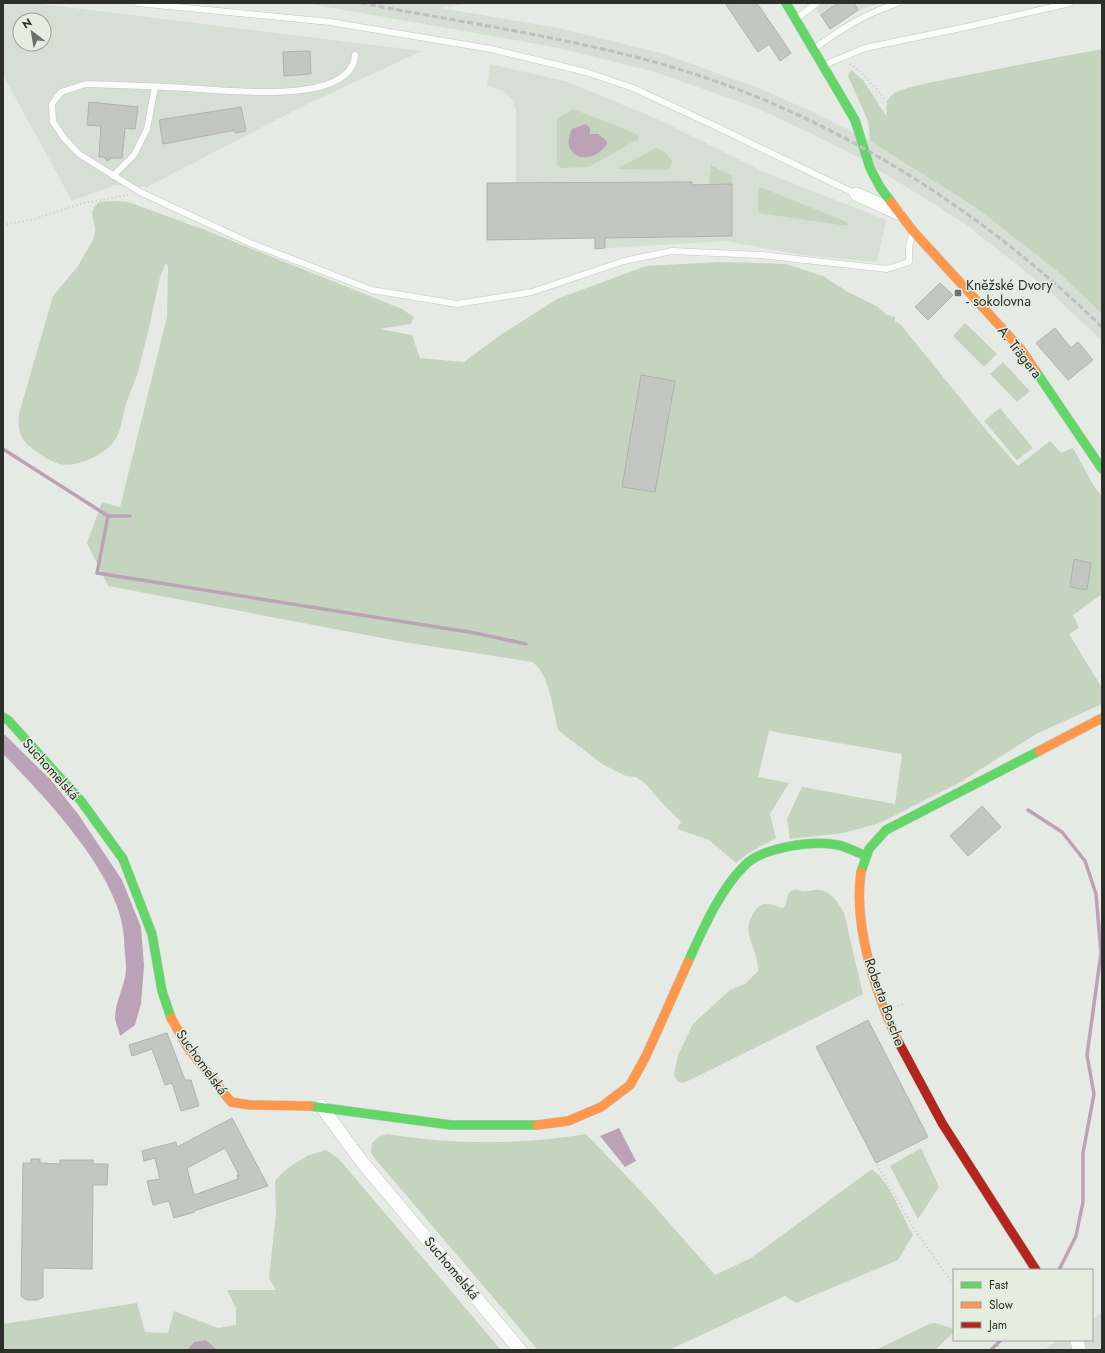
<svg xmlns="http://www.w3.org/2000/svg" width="1105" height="1353" viewBox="0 0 1105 1353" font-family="Jost,sans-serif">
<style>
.built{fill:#d6dfd3;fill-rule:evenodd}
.green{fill:#c5d4bf}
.water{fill:#bca2b6}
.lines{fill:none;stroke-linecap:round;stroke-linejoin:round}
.stream{stroke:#bca2b6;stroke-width:3.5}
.building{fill:#c3c7c2;stroke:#afb2ae;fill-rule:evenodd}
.lane-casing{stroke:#c4c8c3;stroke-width:7}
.street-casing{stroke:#c4c8c3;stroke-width:14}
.fast-casing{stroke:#c4c8c3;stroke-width:10}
.slow-casing{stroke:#c4c8c3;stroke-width:10}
.jam-casing{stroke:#c4c8c3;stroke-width:10}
.path{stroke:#c9cac7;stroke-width:2;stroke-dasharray:1 3;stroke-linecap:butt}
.lane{stroke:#fbfcfb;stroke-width:6}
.street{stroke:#fbfcfb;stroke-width:13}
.fast{stroke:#63d668;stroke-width:9}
.slow{stroke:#ff974d;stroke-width:9}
.jam{stroke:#b3261e;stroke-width:9}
.rail{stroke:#bebfbe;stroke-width:3;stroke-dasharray:6 3;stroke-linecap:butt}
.poi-dot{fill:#6d706b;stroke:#e5ede1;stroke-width:1.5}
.labels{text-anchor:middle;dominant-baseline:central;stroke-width:3;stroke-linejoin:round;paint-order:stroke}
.poi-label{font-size:14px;fill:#2c2f2a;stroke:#e5ede1;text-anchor:start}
.street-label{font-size:14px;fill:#2c2f2a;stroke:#e5ede1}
</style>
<rect width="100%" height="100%" fill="#e6eae4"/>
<g class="built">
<path d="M3 3H33L422 51 307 104 147 187 115 185 72 201 3 75ZM20 20H44V44H20Z"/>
<polygon points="305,3 471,3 441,8 558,28 661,53 761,89 815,113 870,141 975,207 1057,271 1102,314 1102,341 1044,286 964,223 860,158 806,131 754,107 655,72 554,47"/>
<polygon points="812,3 881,3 859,10 830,30"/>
<polygon points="490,64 568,82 657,119 762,171 886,220 877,262 802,255 725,241 595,249 594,238 487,240 487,183 516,183 516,110 512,100 505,92 499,89 487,86"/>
<polygon points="1102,1313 1102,1350 1044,1350 1059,1340 1092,1340 1092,1319"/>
</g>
<g class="green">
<path d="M1102 49V314L1057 271 975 207 870 141 868 121 848 76 851 70 863 80 887 117C886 110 885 101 892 95 901 87 940 81 953 78 1003 68 1052 58 1102 49Z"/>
<polygon points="573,109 634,133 638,135 638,139 589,167 561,168 558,166 557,163 557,119"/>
<polygon points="656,148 666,153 672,161 671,167 667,170 619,169 620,167"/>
<polygon points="711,165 732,176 732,184 709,184"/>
<path d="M760 187 847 222 848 226 759 213C757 206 757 193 760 187Z"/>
<path d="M113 201 128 202 205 230 402 309 414 317 411 324 379 329 412 335 420 358 464 362 499 336 557 299 646 266 719 262 786 264 823 276 848 292 878 307 887 315 895 317V321L901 325 991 436 1018 466 1050 441 1061 453 1073 448 1095 488 1102 496V594L1073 615 1079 628 1069 634 1102 688V704L1036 734 959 783 880 823 843 833 790 839 787 819 802 787 895 804 902 754 769 731 758 777 789 783 770 814 776 838 747 854 736 863 709 840 677 829 681 822 662 803 646 784 636 777 626 776 602 764 558 730C553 711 550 674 532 662L398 641 108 586 87 543 102 502 120 507 167 317 168 266 166 263 160 277C153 310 146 343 137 375 134 384 130 392 127 401 122 415 123 431 112 444 101 456 76 468 59 464 52 462 46 458 40 454 23 442 17 436 19 414L53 296 78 266 94 238 95 229 92 213 94 207 99 202Z"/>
<polygon points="965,323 997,354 984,367 953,336"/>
<polygon points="1003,362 1030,391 1017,402 990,374"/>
<polygon points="1000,408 1033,448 1017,460 984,421"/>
<path d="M796 889C804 893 806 891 815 890 829 888 838 902 844 913L863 994 690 1080 683 1083 678 1082 674 1075 678 1055 693 1024 730 990 745 984 758 971C759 948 738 933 755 911 757 907 760 905 765 904 772 903 777 908 783 908L786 905C787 897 787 891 796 889Z"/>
<path d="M388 1134C453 1145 520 1145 586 1134L650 1201 715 1275 751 1258 872 1169C890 1182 902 1216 913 1235L898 1260 796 1303 785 1296 669 1350H538L376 1160 371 1153 372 1143 380 1136Z"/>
<polygon points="921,1148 939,1187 918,1219 890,1166"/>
<polygon points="326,1150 339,1159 501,1350 217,1350 206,1340 194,1342 187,1350 3,1350 3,1324 137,1303 145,1332 168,1333 174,1311 218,1328 236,1325 236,1308 227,1290 276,1290 269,1278 276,1213 275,1181 280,1175 292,1165 309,1155"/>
<polygon points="936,1323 954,1329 954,1332 935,1350 876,1350 929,1324"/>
</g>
<g class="water">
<path d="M586 124 590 128V134H598L606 140 607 144C591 168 558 157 572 129Z"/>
<path d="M3 733 51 780 78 814 122 880 141 927 144 965 141 1004 135 1025 120 1036C119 1030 116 1024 115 1018 115 1002 125 986 126 970 126 959 124 948 124 937 120 875 45 797 3 754Z"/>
<polygon points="619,1128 636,1161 625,1167 600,1136"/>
<polygon points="206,1340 217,1350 187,1350 194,1342"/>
</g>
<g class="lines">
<g class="stream">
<polyline points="3,449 108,516 97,573 475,633 526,644"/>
<polyline points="108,516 130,516"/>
<polyline points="1028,810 1062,832 1085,861 1096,894 1101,953 1087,1055 1094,1094 1083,1153 1083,1202 1076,1236 1059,1270"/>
<polyline points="991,1350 1001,1340"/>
</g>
</g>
<g class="building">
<polygon points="725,3 757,3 791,53 780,61 769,44 758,52"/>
<polygon points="838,3 854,3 858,10 830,29 821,15"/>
<polygon points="310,51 311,74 284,76 283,52"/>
<polygon points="89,102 138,107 135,129 125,128 122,158 112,158 107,161 104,157 99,157 101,126 87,125"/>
<polygon points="241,107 246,131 235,133 235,130 163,144 159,120"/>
<polygon points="692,182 692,185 732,184 732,236 605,238 605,248 595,249 595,238 487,240 487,183"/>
<polygon points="940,283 953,295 928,320 915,307"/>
<polygon points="1055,328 1071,348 1078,342 1093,360 1068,380 1036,343"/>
<polygon points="641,375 675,381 655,492 622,487"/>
<polygon points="1074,559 1091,563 1087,590 1070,587"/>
<polygon points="982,806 1001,827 968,856 950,836"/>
<polygon points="868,1020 928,1137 876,1163 816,1047"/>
<polygon points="167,1033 185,1080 191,1080 199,1106 181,1111 172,1083 165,1085 152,1049 132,1056 129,1045"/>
<path d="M232 1118 268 1186 194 1211 195 1212 174 1218 169 1201 153 1205 147 1181 160 1179 155 1158 144 1161 142 1151 176 1142 177 1147ZM225 1148 239 1175H237L238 1179 194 1195 187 1168Z"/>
<polygon points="31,1159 40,1159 40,1163 60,1164 60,1160 93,1160 93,1164 108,1164 107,1185 93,1185 92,1269 43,1268 43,1297 38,1300 26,1300 21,1296 23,1163 31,1163"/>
</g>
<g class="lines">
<defs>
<g id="lane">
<polyline points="137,3 330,22 491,49 586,72 633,88 713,125 856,194"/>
<polyline points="797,18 817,3"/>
<path d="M814 49C840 29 867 13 898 3"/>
<path d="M355 55C352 107 221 90 186 88 153 86 120 85 86 84L61 92 52 104 53 122 64 138 79 154 140 192 250 243 372 290 457 304 532 292 624 261 672 251 761 255 887 269 909 262V247L912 235"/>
<polyline points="824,65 865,48 966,27 1070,3"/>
<polyline points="113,176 134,155 147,129 155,87"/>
</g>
<g id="street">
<polyline points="856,194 898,213"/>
<polyline points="321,1106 362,1162 520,1350"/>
<polyline points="1077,1340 1079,1350"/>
</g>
<g id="fast">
<polyline points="786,3 855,120 870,168 880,187 891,202"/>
<polyline points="1035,370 1102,469"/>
<polyline points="3,717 9,721 81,801 123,859 152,934 162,991 171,1018"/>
<polyline points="861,872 869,849 886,830 1039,751"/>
<path d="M688 962C703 929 719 891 745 865 763 847 814 840 838 845 847 847 856 852 864 855"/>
<polyline points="310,1106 451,1125 537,1125"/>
</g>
<g id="slow">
<polyline points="891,202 913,231 1020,348 1035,370"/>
<polyline points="1039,751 1102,718"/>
<path d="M861 872C853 926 876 995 899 1043"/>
<polyline points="171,1018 188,1048 231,1102 250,1105 310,1106"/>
<polyline points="537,1125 568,1121 601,1107 630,1085 646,1056 688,962"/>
</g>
<polyline id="jam" points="899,1043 942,1123 1036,1270"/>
</defs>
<use href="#lane" class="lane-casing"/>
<use href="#street" class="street-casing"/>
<use href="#fast" class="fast-casing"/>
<use href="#slow" class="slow-casing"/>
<use href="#jam" class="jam-casing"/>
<g class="path">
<polyline points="850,64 862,73 891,106"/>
<polyline points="3,225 30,220 84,203 128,195"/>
<polyline points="294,380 497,406 531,393 603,348 649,335 806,357 841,380 864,420 859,489 816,720"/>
<polyline points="898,1006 904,1004"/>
<polyline points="877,1165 916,1232 954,1285"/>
<polyline points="993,1340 1001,1350"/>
</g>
<use href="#lane" class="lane"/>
<use href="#street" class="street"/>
<use href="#fast" class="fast"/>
<use href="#slow" class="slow"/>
<use href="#jam" class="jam"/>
<path class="rail" d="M361 3C460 22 560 36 658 63 824 109 979 207 1102 327"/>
</g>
<rect class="poi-dot" x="954" y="289" width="8" height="8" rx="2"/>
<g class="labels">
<g class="poi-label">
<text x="966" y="285">Kněžské Dvory<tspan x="966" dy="16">- sokolovna</tspan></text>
</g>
<g class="street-label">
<text transform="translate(1020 352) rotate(52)">A. Trägera</text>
<text transform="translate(51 769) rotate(48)">Suchomelská</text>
<text transform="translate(885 1002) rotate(70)">Roberta Bosche</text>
<text transform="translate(202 1062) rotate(54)">Suchomelská</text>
<text transform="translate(452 1268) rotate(50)">Suchomelská</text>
</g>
</g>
<rect width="1105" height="1353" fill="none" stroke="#2c2f2a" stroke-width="8"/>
<rect x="953" y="1269" width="140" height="72" fill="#e5ede1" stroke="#9ba198"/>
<rect x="961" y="1282" width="20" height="6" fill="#63d668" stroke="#9ba198"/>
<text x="989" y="1289" font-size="12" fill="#2c2f2a">Fast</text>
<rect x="961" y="1302" width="20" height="6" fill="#ff974d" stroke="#9ba198"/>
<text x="989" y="1309" font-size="12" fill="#2c2f2a">Slow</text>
<rect x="961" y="1322" width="20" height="6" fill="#b3261e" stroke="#9ba198"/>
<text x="989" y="1329" font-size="12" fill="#2c2f2a">Jam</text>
<g transform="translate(32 32) rotate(329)"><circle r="19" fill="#e5ede1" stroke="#9ba198"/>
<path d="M0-3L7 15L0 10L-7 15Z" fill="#6d706b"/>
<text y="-6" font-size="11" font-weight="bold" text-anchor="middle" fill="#2c2f2a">N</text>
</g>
</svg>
